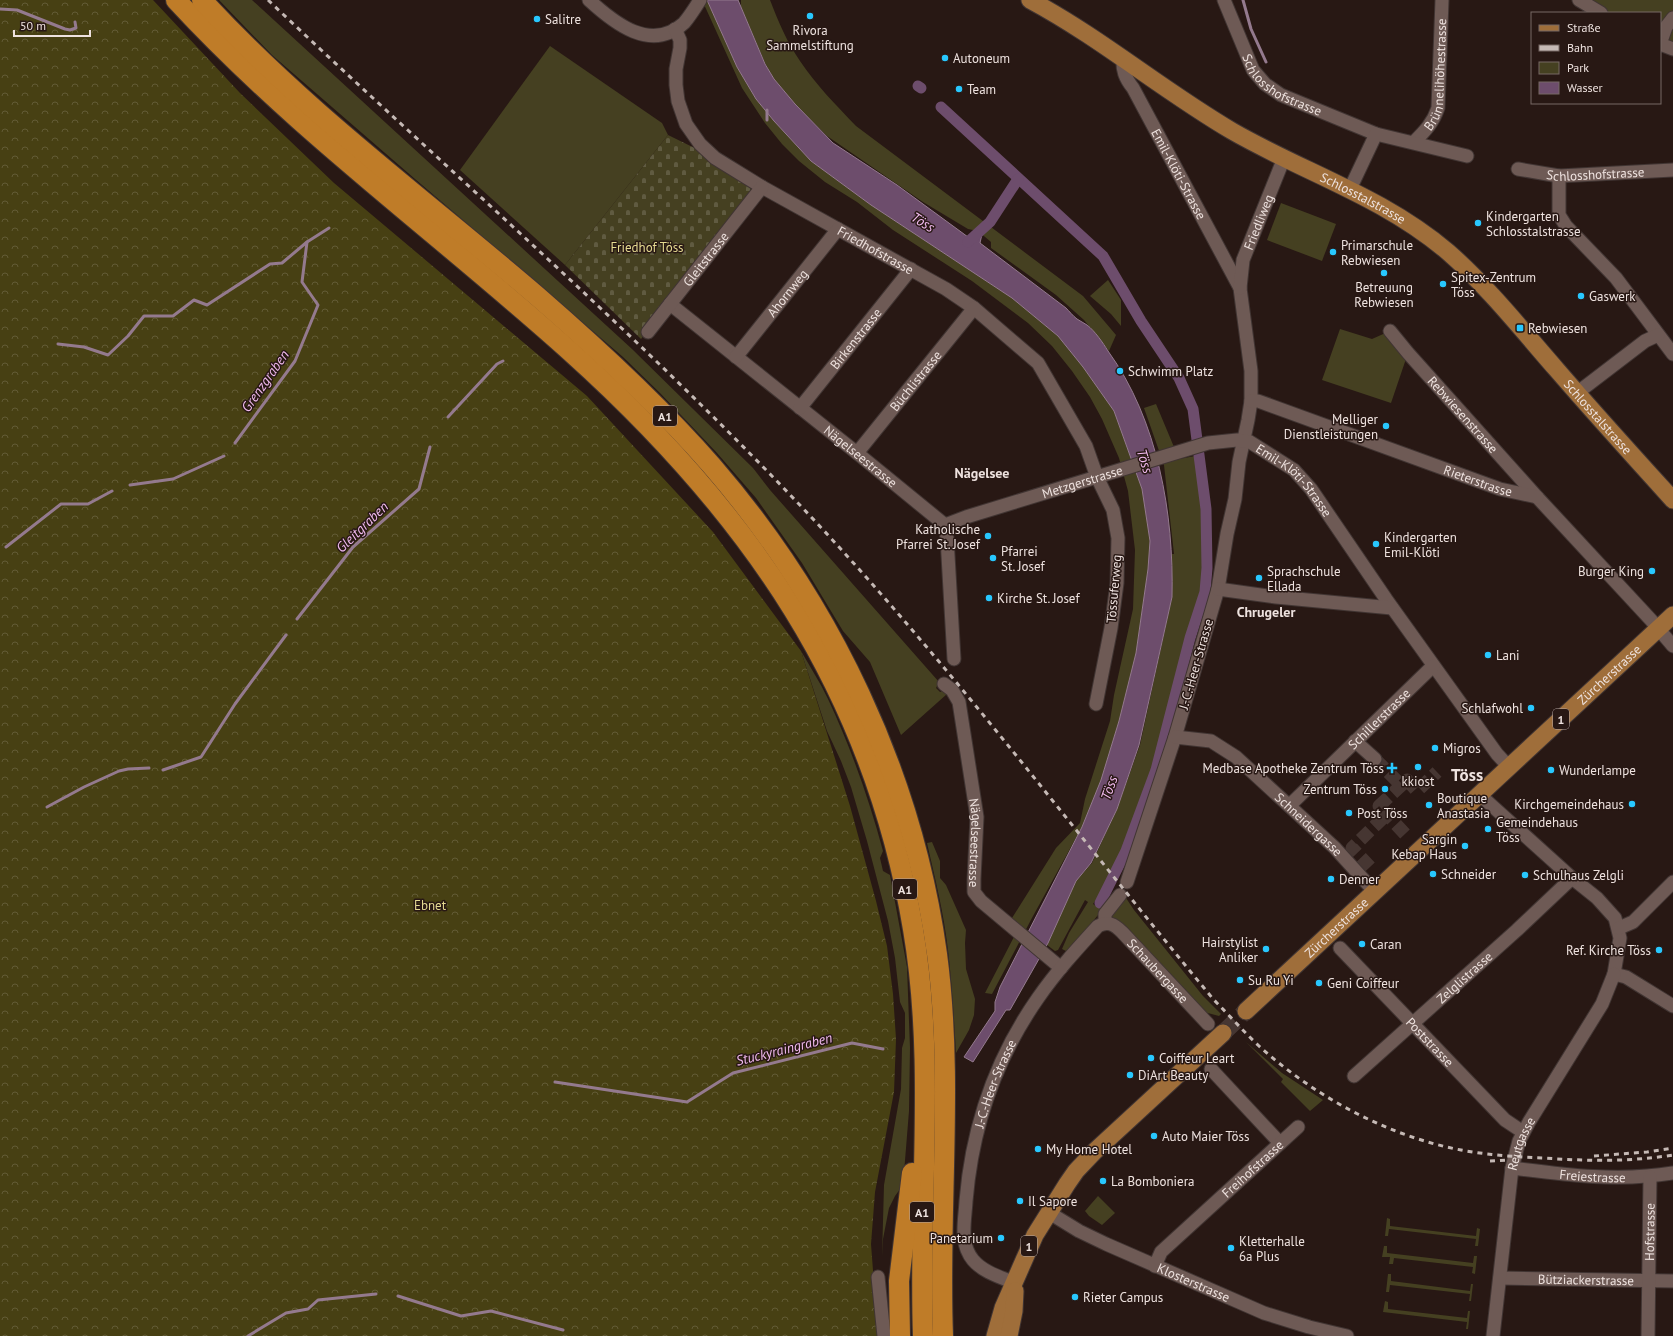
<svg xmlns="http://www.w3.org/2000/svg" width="1673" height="1336" viewBox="0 0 1673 1336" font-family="'PT Sans',sans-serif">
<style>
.green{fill:#454021}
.forest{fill:url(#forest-crowns)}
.cemetery{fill:url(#cemetery-stones)}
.water{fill:#6d4d6c;stroke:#947a8e}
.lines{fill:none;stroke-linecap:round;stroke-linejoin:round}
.stream{stroke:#947a8e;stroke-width:3}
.canal{stroke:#6d4d6c;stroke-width:11}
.minor-tunnel{stroke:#463632;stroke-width:13;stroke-dasharray:13 6;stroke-linecap:butt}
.major-tunnel{stroke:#463632;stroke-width:17;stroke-dasharray:17 8;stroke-linecap:butt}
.minor-casing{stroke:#413533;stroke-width:15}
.major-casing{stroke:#413533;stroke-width:19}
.highway-casing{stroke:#413533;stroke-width:22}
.minor{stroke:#6e5a55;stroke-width:13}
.major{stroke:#9f6e3a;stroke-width:17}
.highway{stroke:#bf7c28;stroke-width:20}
.rail{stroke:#c5b9b5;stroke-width:3;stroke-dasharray:5 5;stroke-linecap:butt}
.poi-dot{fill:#28c8ff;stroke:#281814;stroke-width:1.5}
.labels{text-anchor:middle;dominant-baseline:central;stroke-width:3;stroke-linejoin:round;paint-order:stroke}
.shield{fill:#281814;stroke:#b3a5a2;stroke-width:1}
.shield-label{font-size:12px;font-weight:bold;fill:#eee2df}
.poi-label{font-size:13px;fill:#eee2df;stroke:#281814;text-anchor:start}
.street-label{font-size:13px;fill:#eee2df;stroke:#281814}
.park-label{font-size:13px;fill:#e5da91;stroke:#281814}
.water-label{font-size:14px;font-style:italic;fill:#f2bbf0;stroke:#281814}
.neighbourhood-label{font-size:14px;font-weight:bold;fill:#eee2df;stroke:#281814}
.district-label{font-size:17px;font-weight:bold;fill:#eee2df;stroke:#281814}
</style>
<defs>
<pattern id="forest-crowns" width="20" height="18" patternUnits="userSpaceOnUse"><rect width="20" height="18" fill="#474013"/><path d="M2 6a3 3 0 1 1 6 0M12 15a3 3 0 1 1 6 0" fill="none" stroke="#625b35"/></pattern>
<pattern id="cemetery-stones" width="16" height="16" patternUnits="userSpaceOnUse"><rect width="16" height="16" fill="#454021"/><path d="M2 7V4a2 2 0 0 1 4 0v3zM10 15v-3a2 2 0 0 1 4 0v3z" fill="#605b41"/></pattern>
</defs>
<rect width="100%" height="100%" fill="#281814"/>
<g class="green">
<polygon points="219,0 252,0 632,349 753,468 770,490 939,682 936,688 940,692 946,689 947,694 901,735 870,662 843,631 802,563 756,498 717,453 660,393 623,357 415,179 272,55"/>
<polygon points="702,0 707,0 737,67 756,99 774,121 811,161 871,205 1012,298 1058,336 1083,367 1114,411 1142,489 1150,541 1148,569 1136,653 1119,721 1101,780 1082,827 1033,916 992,994 985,993 1017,931 1012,918 1056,848 1080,823 1085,799 1110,721 1114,695 1133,609 1135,550 1128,491 1119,458 1102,419 1090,397 1072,371 1052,346 1028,323 972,281 893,230 857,202 825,182 799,161 782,144 765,123 742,88"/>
<path d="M741 0H770C778 21 787 42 800 61 816 85 836 105 856 126L1083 296 1116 335 1109 351 1084 320 1056 295 991 248V242L978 231 968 229 923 202 827 136 795 104 774 79 765 63 741 7Z"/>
<polygon points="1589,0 1673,0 1673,49 1660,44 1660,13 1610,13"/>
<polygon points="550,46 662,123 668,135 565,265 460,170"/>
<polygon points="1281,203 1336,224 1322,261 1267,240"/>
<polygon points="1108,280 1121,300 1121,326 1111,314 1090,296"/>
<polygon points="1340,329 1372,339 1390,331 1408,353 1391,403 1322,380"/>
<polygon points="1156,404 1179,459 1195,456 1201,503 1204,569 1198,602 1177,672 1154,770 1115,872 1093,904 1102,910 1068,952 1062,949 1069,933 1088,902 1085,900 1058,950 1055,951 1047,945 1076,881 1092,863 1117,809 1140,745 1172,597 1172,554 1174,554 1164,465 1144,408"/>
<path d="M801 651C810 667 820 682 828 699 851 748 869 799 883 851L880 858 883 871 890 875 907 967 910 1048 909 1111 903 1185 895 1196 889 1208 883 1239 882 1257 884 1185 901 1089 902 1048 905 1038V1013L900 1002 895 958 888 921 867 841 851 787 841 761 827 731Z"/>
<path d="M932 842 940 861V878L946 885 966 930 965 943 966 969 975 999 974 1015 969 1030 956 1053C954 1019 952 985 948 950 944 914 935 878 927 843Z"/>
<polygon points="1124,895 1134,910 1203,996 1221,1014 1219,1016 1204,1012 1113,920 1111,916"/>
<polygon points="1246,1042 1282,1073 1323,1100 1310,1111 1281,1082 1283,1079"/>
<polygon points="1098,1196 1115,1213 1102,1225 1089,1216 1085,1211"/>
<polygon points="1387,1218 1390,1219 1390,1226 1476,1236 1477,1228 1480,1229 1478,1246 1475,1246 1476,1239 1389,1229 1388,1236 1385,1236"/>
<polygon points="1384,1246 1387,1246 1387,1253 1473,1263 1474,1256 1477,1256 1475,1274 1472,1273 1473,1267 1394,1258 1393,1264 1389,1264 1390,1257 1382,1257"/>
<polygon points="1388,1274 1391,1274 1391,1281 1470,1291 1471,1284 1473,1284 1471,1301 1469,1301 1470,1294 1390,1285 1389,1292 1386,1292"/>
<polygon points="1385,1301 1388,1302 1388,1309 1467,1318 1468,1311 1470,1311 1468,1329 1466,1329 1467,1322 1383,1312"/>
</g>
<polygon class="forest" points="0,0 153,0 240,93 334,183 587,396 713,532 801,651 850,806 876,901 887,946 893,994 896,1039 894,1092 875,1192 871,1244 874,1284 882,1336 0,1336"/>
<polygon class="cemetery" points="668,135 715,158 762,187 641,339 565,265"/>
<path class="water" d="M707 0H738L765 64 774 79 795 104 833 143 897 185 968 237 978 231 982 234 980 243 1066 308C1069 311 1073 316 1077 319 1080 321 1084 323 1087 325 1095 331 1103 343 1108 351 1158 420 1174 514 1172 597L1139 745 1117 809 1091 863 1076 881 1048 943 1010 1010H1006L973 1062 964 1057 995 1011V1002L1000 987 1082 827 1101 780 1119 721 1136 653 1148 569 1150 541 1142 489 1114 411 1083 367 1058 336 1012 298 871 205 811 161 774 121 756 99 737 67Z"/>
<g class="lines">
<g class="stream">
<polyline points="1243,0 1251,29 1266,62"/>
<polyline points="0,9 17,10 65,29 70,30 76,28 75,22"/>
<polyline points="767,120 767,110"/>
<polyline points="58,344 84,347 108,355 128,336 144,316 173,316 194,300 207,305 270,264 282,263 307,242"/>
<polyline points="448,417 497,364 503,361"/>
<polyline points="235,443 295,361 318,305 302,282 307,242 329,228"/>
<polyline points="130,485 173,479 224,456"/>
<polyline points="6,547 61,504 88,504 112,491"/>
<polyline points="297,619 353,547 419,489 430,447"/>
<polyline points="163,770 201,757 235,704 286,635"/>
<polyline points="47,807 84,787 119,771 128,769 149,768"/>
<polyline points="555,1082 687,1102 733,1073 852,1043 883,1049"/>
<polyline points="398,1296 461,1316 491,1311 563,1330"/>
<polyline points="248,1336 286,1313 308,1309 318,1300 376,1294"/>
</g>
<g class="canal">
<polyline points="918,86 921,88"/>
<polyline points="941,107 1103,256 1141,321 1179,378 1193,409 1206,509 1207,568 1205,592 1190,638 1156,770 1126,851 1100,903"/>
<polyline points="968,242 990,222 1018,179"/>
</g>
<g class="minor-tunnel">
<polyline points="1375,759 1401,785"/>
<polyline points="1405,834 1379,806 1407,780 1417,791 1437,772"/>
<polyline points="1370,867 1352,848 1386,815"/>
</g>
<polyline class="major-tunnel" points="1223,1033 1246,1011"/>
<defs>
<g id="minor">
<path d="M589 0C614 23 651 53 684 23 690 16 695 8 700 0"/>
<path id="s1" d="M1224 0 1253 70 1265 84 1281 95 1376 134"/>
<polyline points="1579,0 1601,13"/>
<path id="s2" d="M675 29 680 40V48L676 69V85L678 101 686 124 700 144 715 158 762 187 946 289 974 308 1038 363 1086 446 1097 477 1113 510 1118 538 1117 583 1111 628 1096 704"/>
<polyline points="1660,44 1666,27 1673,18"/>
<polyline points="1660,44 1673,49"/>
<path id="s3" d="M1123 57C1122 70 1125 78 1133 88L1240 288 1251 371V401L1248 420 1239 462 1235 499 1227 534 1218 589 1175 737 1127 882"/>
<path id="s4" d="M1414 142C1425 131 1433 123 1438 108L1442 0"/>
<path id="s5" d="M1518 169 1559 176 1673 170"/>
<polyline points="1559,176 1559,215 1566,226 1616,278 1673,354"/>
<polyline points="1350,189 1376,134 1467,156"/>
<path id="s6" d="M1240 288 1243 260 1284 158"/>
<path id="s7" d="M670 304 857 453 945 525 947 538 954 659"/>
<path id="s8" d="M1390 331 1408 353 1537 497 1651 620 1673 646"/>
<path id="s9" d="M648 332 762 187"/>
<path id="s10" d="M736 357 838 229"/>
<polyline points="1577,393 1645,341 1658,335"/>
<path id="s11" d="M1251 401H1258L1500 489 1537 497"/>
<path id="s12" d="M800 408 911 269"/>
<path id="s13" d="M857 453 974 308"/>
<path id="s14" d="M945 525 966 517 1208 443 1237 440 1250 442 1294 470 1311 489 1386 599 1497 754 1509 767"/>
<polyline points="1218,589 1276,597 1392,608"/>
<path id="s15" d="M944 684 952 690 959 702 977 817 974 879V892L981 901 1061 968"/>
<path id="s16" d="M1175 737 1211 741 1236 757 1335 848 1374 891"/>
<polyline points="1355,741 1375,759"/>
<polyline points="1480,795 1572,878 1597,898 1615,918 1620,938 1614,974 1626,977 1673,1006"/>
<path id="s17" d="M1290 805 1433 666"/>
<polyline points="1105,923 1105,914 1120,895"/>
<polyline points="1619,928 1633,922 1673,882"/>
<path id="s18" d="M1340 948 1505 1120 1523 1132"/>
<polyline points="1211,1069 1280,1143"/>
<path id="s19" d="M1354 1076 1517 930 1572 878"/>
<path id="s20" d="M1512 1168C1566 1175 1619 1182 1673 1173"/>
<path id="s21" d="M1048 1212 1079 1231 1106 1244 1264 1313 1309 1327 1347 1336"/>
<path id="s22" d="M1155 1266 1161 1252 1298 1127"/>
<polyline points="878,1277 884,1336"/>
<path id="s23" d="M1500 1278 1673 1281"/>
<path id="s24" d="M1015 1283C1000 1277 983 1272 973 1260 959 1243 965 1221 966 1201 972 1128 996 1058 1038 998 1056 972 1077 949 1098 926 1108 921 1114 924 1122 932L1208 1024"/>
<path id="s25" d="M1493 1336 1512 1168 1519 1141 1529 1122 1602 1004 1614 974"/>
<path id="s26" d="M1648 1336 1650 1177"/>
</g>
<g id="major">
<path id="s27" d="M1030 0C1101 38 1162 90 1232 131 1305 173 1382 196 1448 252 1488 287 1522 330 1557 370 1595 414 1634 457 1673 500"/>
<path id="s28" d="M1246 1011 1673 615"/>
<polyline points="995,1336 1003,1308 1035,1235 1067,1184 1076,1171 1095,1151 1223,1033"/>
<polyline points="1009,1336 1014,1311 1015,1291"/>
</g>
<g id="highway">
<path d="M176 0C296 130 440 234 571 352 749 512 873 689 913 929 936 1064 918 1200 923 1336"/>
<path d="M202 0C303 110 424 199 537 296 598 349 659 405 712 466 831 604 912 773 937 954 954 1081 938 1209 943 1336"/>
<polyline points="900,1336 899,1281 912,1173"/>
</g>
</defs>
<use href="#minor" class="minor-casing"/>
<use href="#major" class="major-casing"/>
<use href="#highway" class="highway-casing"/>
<use href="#minor" class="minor"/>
<use href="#major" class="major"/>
<use href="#highway" class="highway"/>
<g class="rail">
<path d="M268 0C444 167 628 325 796 501 946 658 1075 833 1214 1000 1229 1015 1243 1031 1259 1046 1314 1096 1387 1136 1461 1150 1488 1155 1516 1157 1543 1158 1587 1161 1629 1162 1673 1155"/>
<polyline points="1594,1156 1647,1152 1673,1148"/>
<polyline points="1490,1161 1508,1160"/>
</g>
</g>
<g class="poi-dot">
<circle cx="810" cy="16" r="4"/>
<circle cx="537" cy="19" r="4"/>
<circle cx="945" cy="58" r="4"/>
<circle cx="959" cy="89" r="4"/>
<circle cx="1478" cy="223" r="4"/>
<circle cx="1333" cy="252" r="4"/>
<circle cx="1384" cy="273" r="4"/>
<circle cx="1443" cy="284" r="4"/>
<circle cx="1581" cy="296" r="4"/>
<rect x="1516" y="324" width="8" height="8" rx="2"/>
<circle cx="1120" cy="371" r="4"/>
<circle cx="1386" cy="426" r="4"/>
<circle cx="988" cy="536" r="4"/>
<circle cx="1376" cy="544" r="4"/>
<circle cx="993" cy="558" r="4"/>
<circle cx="1652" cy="571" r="4"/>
<circle cx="1259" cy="578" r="4"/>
<circle cx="989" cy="598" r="4"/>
<circle cx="1488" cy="655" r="4"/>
<circle cx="1531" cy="708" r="4"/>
<circle cx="1435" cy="748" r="4"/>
<circle cx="1418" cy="767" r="4"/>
<path d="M1390 762h4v4h4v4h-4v4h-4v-4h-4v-4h4z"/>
<circle cx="1551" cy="770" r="4"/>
<circle cx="1385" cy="789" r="4"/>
<circle cx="1632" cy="804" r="4"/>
<circle cx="1429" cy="805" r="4"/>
<circle cx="1349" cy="813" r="4"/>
<circle cx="1488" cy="829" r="4"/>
<circle cx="1465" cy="846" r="4"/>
<circle cx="1433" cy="874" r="4"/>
<circle cx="1525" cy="875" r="4"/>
<circle cx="1331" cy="879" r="4"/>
<circle cx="1362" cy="944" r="4"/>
<circle cx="1266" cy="949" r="4"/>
<circle cx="1659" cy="950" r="4"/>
<circle cx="1240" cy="980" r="4"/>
<circle cx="1319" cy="983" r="4"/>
<circle cx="1151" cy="1058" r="4"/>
<circle cx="1130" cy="1075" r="4"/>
<circle cx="1154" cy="1136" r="4"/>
<circle cx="1038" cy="1149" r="4"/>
<circle cx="1103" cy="1181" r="4"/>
<circle cx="1020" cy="1201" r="4"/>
<circle cx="1001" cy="1238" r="4"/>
<circle cx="1231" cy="1248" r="4"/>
<circle cx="1075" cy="1297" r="4"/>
</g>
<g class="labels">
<g class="shield">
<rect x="653" y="406" width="24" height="20" rx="3"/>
<rect x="1553" y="709" width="16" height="20" rx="3"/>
<rect x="893" y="879" width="24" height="20" rx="3"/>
<rect x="910" y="1202" width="24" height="20" rx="3"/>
<rect x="1021" y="1236" width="16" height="20" rx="3"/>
</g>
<g class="shield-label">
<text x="665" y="416">A1</text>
<text x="1561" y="719">1</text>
<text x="905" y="889">A1</text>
<text x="922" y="1212">A1</text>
<text x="1029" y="1246">1</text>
</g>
<g class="poi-label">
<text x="545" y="19">Salitre</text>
<text x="810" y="30" text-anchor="middle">Rivora<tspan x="810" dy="15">Sammelstiftung</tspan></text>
<text x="953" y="58">Autoneum</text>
<text x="967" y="89">Team</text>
<text x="1486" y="216">Kindergarten<tspan x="1486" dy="15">Schlosstalstrasse</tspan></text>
<text x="1341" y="245">Primarschule<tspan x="1341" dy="15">Rebwiesen</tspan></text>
<text x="1451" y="277">Spitex-Zentrum<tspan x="1451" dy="15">Töss</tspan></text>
<text x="1384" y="287" text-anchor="middle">Betreuung<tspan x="1384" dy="15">Rebwiesen</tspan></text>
<text x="1589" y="296">Gaswerk</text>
<text x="1528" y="328">Rebwiesen</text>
<text x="1128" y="371">Schwimm Platz</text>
<text x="1378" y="419" text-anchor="end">Melliger<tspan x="1378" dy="15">Dienstleistungen</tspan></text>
<text x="980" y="529" text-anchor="end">Katholische<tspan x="980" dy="15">Pfarrei St. Josef</tspan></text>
<text x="1384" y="537">Kindergarten<tspan x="1384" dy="15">Emil-Klöti</tspan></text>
<text x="1001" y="551">Pfarrei<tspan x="1001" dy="15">St. Josef</tspan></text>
<text x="1267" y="571">Sprachschule<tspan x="1267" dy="15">Ellada</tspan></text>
<text x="1644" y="571" text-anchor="end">Burger King</text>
<text x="997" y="598">Kirche St. Josef</text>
<text x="1496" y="655">Lani</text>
<text x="1523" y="708" text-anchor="end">Schlafwohl</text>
<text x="1443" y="748">Migros</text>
<text x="1384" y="768" text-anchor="end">Medbase Apotheke Zentrum Töss</text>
<text x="1559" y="770">Wunderlampe</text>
<text x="1418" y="781" text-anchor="middle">kkiost</text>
<text x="1377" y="789" text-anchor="end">Zentrum Töss</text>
<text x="1437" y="798">Boutique<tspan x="1437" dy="15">Anastasia</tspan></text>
<text x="1624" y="804" text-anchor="end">Kirchgemeindehaus</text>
<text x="1357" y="813">Post Töss</text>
<text x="1496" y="822">Gemeindehaus<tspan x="1496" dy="15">Töss</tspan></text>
<text x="1457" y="839" text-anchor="end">Sargin<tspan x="1457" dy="15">Kebap Haus</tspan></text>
<text x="1441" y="874">Schneider</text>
<text x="1533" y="875">Schulhaus Zelgli</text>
<text x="1339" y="879">Denner</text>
<text x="1258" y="942" text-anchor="end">Hairstylist<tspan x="1258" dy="15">Anliker</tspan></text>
<text x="1370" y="944">Caran</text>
<text x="1651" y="950" text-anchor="end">Ref. Kirche Töss</text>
<text x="1248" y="980">Su Ru Yi</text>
<text x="1327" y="983">Geni Coiffeur</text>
<text x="1159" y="1058">Coiffeur Leart</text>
<text x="1138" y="1075">DiArt Beauty</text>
<text x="1162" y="1136">Auto Maier Töss</text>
<text x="1046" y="1149">My Home Hotel</text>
<text x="1111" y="1181">La Bomboniera</text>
<text x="1028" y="1201">Il Sapore</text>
<text x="993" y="1238" text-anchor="end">Panetarium</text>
<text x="1239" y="1241">Kletterhalle<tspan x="1239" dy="15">6a Plus</tspan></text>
<text x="1083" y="1297">Rieter Campus</text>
</g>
<g class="street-label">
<text stroke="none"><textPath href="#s4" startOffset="75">Brünnelihöhestrasse</textPath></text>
<text stroke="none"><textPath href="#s1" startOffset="108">Schlosshofstrasse</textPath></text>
<text stroke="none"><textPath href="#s5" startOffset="78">Schlosshofstrasse</textPath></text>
<text stroke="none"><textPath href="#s3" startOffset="131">Emil-Klöti-Strasse</textPath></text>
<text stroke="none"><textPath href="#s27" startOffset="388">Schlosstalstrasse</textPath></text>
<text stroke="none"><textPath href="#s6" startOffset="69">Friedliweg</textPath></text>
<text stroke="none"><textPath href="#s2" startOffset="328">Friedhofstrasse</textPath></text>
<text stroke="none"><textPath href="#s9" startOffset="93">Gleitstrasse</textPath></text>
<text stroke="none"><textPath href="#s10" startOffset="82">Ahornweg</textPath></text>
<text stroke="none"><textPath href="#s12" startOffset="89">Birkenstrasse</textPath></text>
<text stroke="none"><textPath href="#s13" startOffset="93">Büchlistrasse</textPath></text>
<text stroke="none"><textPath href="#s8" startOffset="111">Rebwiesenstrasse</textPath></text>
<text stroke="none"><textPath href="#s27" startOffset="712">Schlosstalstrasse</textPath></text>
<text stroke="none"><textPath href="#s7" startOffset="244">Nägelseestrasse</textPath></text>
<text stroke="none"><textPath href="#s11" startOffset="241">Rieterstrasse</textPath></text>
<text stroke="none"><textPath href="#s14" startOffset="144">Metzgerstrasse</textPath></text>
<text stroke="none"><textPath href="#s14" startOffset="377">Emil-Klöti-Strasse</textPath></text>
<text transform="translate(1114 589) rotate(-85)">Tössuferweg</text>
<text transform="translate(1196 664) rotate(-74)">J.-C.-Heer-Strasse</text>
<text stroke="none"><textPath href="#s28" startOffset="495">Zürcherstrasse</textPath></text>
<text stroke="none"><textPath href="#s17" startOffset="124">Schillerstrasse</textPath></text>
<text stroke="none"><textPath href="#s16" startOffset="165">Schneidergasse</textPath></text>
<text stroke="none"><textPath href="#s15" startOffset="166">Nägelseestrasse</textPath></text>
<text stroke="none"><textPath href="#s28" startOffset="123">Zürcherstrasse</textPath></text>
<text stroke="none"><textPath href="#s24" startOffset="501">Schaubergasse</textPath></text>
<text stroke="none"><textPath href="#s19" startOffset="148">Zelglistrasse</textPath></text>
<text stroke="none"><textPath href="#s18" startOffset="130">Poststrasse</textPath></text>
<text stroke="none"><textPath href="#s24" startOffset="231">J.-C.-Heer-Strasse</textPath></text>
<text stroke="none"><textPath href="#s25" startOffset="195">Reutgasse</textPath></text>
<text stroke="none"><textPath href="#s22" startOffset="139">Freihofstrasse</textPath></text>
<text stroke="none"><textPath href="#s20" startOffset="81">Freiestrasse</textPath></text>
<text stroke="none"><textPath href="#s26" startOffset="104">Hofstrasse</textPath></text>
<text stroke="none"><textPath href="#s23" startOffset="86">Bütziackerstrasse</textPath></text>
<text stroke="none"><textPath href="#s21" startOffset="162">Klosterstrasse</textPath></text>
</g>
<g class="park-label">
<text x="647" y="247">Friedhof Töss</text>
<text x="430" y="905">Ebnet</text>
</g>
<g class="water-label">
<text transform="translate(923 222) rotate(32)">Töss</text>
<text transform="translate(265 381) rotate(-55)">Grenzgraben</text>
<text transform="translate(1145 461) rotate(73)">Töss</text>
<text transform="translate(362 527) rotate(-44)">Gleitgraben</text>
<text transform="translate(1109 788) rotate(-71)">Töss</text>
<text transform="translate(784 1049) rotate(-14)">Stuckyraingraben</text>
</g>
<g class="neighbourhood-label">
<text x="982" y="473">Nägelsee</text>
<text x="1266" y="612">Chrugeler</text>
</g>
<g class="district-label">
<text x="1467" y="775">Töss</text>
</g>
</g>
<rect x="1531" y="12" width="130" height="92" fill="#281814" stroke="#776965"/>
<rect x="1539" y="25" width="20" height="6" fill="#9f6e3a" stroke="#776965"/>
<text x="1567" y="32" font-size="12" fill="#eee2df">Straße</text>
<rect x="1539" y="45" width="20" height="6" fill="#c5b9b5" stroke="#776965"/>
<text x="1567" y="52" font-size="12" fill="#eee2df">Bahn</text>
<rect x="1539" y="62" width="20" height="12" fill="#454021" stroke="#776965"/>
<text x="1567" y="72" font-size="12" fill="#eee2df">Park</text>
<rect x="1539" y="82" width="20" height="12" fill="#6d4d6c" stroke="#776965"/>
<text x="1567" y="92" font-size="12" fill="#eee2df">Wasser</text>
<path d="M14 30v6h76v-6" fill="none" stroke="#eee2df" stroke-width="2"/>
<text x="20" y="30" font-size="12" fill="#eee2df" stroke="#281814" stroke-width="3" paint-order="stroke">50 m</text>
</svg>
